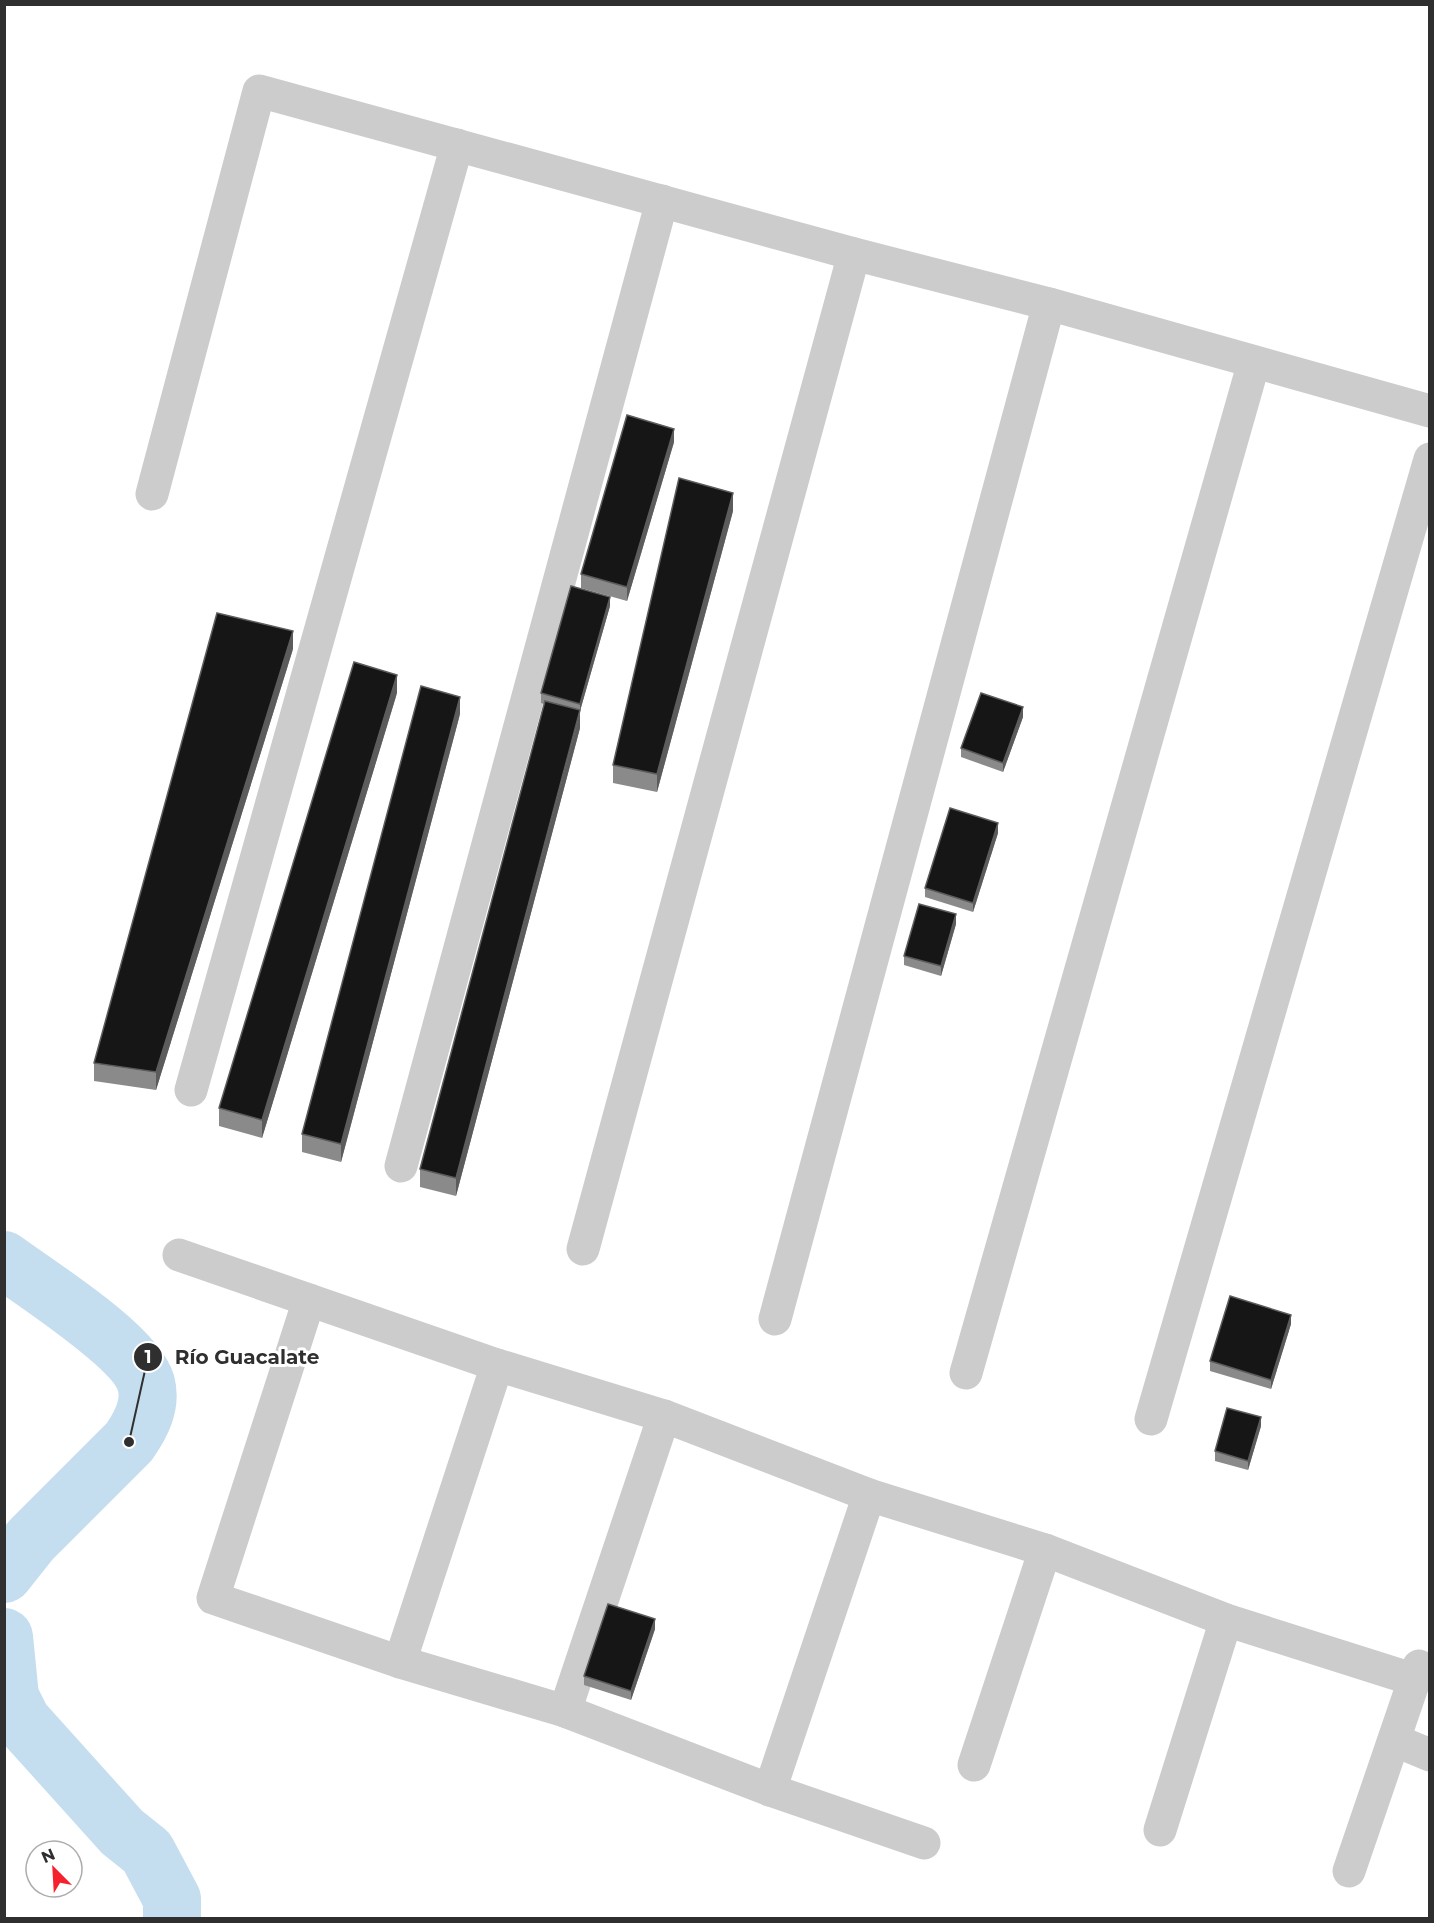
<svg xmlns="http://www.w3.org/2000/svg" width="1434" height="1923" viewBox="0 0 1434 1923" font-family="Montserrat,sans-serif">
<style>
.lines{fill:none;stroke-linecap:round;stroke-linejoin:round}
.river{stroke:#c5deef;stroke-width:58}
.minor{stroke:#ccc;stroke-width:33}
.wall{fill:#8a8a8a}
.shaded-wall{fill:#5c5c5c}
.building{fill:#161616;stroke:#5c5c5c;stroke-width:1.5}
.leader{fill:none;stroke:#2f2f2f;stroke-width:2}
.callout-dot{fill:#2f2f2f;stroke:#fff;stroke-width:2}
.mark-label{font-size:18px;text-anchor:middle;font-weight:bold;fill:#fff}
.callout-label{font-size:20px;text-anchor:middle;font-weight:bold;fill:#2f2f2f;stroke:#fff;stroke-width:6;stroke-linejoin:round;paint-order:stroke}
</style>
<rect width="100%" height="100%" fill="#fff"/>
<g class="lines">
<g class="river">
<path d="M4 1260C38 1285 135 1346 146 1383 152 1405 141 1425 129 1442L31 1540 4 1574"/>
<polyline points="4,1637 10,1697 22,1721 122,1832 147,1852 172,1899 172,1918"/>
</g>
<g class="minor">
<polyline points="152,494 259,91 854,254 1049,304 1430,411"/>
<polyline points="191,1090 457,145"/>
<polyline points="401,1166 662,201"/>
<polyline points="583,1249 854,254"/>
<polyline points="179,1255 497,1365 664,1416 869,1495 1045,1550 1226,1620 1412,1679"/>
<polyline points="309,1300 213,1598 400,1662 565,1711 770,1790 924,1843"/>
<polyline points="775,1319 1049,304"/>
<polyline points="966,1373 1254,362"/>
<polyline points="1151,1419 1430,459"/>
<polyline points="400,1662 497,1365"/>
<polyline points="565,1711 664,1416"/>
<polyline points="1394,1740 1430,1755"/>
<polyline points="974,1765 1045,1550"/>
<polyline points="770,1790 869,1495"/>
<polyline points="1160,1830 1226,1620"/>
<polyline points="1349,1871 1419,1666"/>
</g>
</g>
<g class="wall">
<polygon points="674,442 627,601 581,588 581,574"/>
<polygon points="733,511 657,792 613,783 613,765"/>
<polygon points="610,606 580,711 580,728 456,1196 420,1187 420,1169 544,704 541,703 541,693"/>
<polygon points="293,649 156,1090 94,1081 94,1063"/>
<polygon points="397,693 262,1138 219,1126 219,1108"/>
<polygon points="460,714 341,1162 302,1152 302,1134"/>
<polygon points="1023,717 1003,772 961,757 961,748"/>
<polygon points="998,833 973,912 925,897 925,888"/>
<polygon points="956,924 941,976 904,965 904,956"/>
<polygon points="1291,1324 1271,1389 1210,1371 1210,1361"/>
<polygon points="1261,1426 1248,1470 1215,1461 1215,1451"/>
<polygon points="655,1629 631,1700 584,1685 584,1676"/>
<polygon points="1430,1689 1430,1704 1428,1703 1428,1694"/>
</g>
<g class="shaded-wall">
<polygon points="674,429 674,442 627,601 627,587"/>
<polygon points="733,493 733,511 657,792 657,774"/>
<polygon points="610,597 610,606 580,711 580,728 456,1196 456,1178 580,713 580,704"/>
<polygon points="293,631 293,649 156,1090 156,1072"/>
<polygon points="397,675 397,693 262,1138 262,1120"/>
<polygon points="460,697 460,714 341,1162 341,1144"/>
<polygon points="1023,707 1023,717 1003,772 1003,763"/>
<polygon points="998,823 998,833 973,912 973,903"/>
<polygon points="956,914 956,924 941,976 941,966"/>
<polygon points="1291,1315 1291,1324 1271,1389 1271,1380"/>
<polygon points="1261,1417 1261,1426 1248,1470 1248,1461"/>
<polygon points="655,1619 655,1629 631,1700 631,1691"/>
</g>
<g class="building">
<polygon points="627,415 674,429 627,587 581,574"/>
<polygon points="679,478 733,493 657,774 613,765"/>
<polygon points="571,586 610,597 580,704 541,693"/>
<polygon points="217,613 293,631 156,1072 94,1063"/>
<polygon points="354,662 397,675 262,1120 219,1108"/>
<polygon points="421,686 460,697 341,1144 302,1134"/>
<polygon points="981,693 1023,707 1003,763 961,748"/>
<polygon points="545,701 580,710 456,1178 420,1169"/>
<polygon points="950,808 998,823 973,903 925,888"/>
<polygon points="919,904 956,914 941,966 904,956"/>
<polygon points="1230,1296 1291,1315 1271,1380 1210,1361"/>
<polygon points="1227,1408 1261,1417 1248,1461 1215,1451"/>
<polygon points="608,1604 655,1619 631,1691 584,1676"/>
</g>
<path class="leader" d="M129 1442L148 1357"/>
<g class="callout-dot">
<circle cx="129" cy="1442" r="6"/>
<circle cx="148" cy="1357" r="15"/>
</g>
<g class="mark-label">
<text x="148" y="1363">1</text>
</g>
<g class="callout-label">
<text x="247" y="1364">Río Guacalate</text>
</g>
<rect width="1434" height="1923" fill="none" stroke="#2f2f2f" stroke-width="12"/>
<g transform="translate(54 1869) rotate(336)"><circle r="28" fill="#ffffff" stroke="#acacac" stroke-width="1.5"/>
<path d="M0-4.5L10 22L0 15L-10 22Z" fill="#f5222e"/>
<text y="-9" font-size="16" font-weight="bold" text-anchor="middle" fill="#2f2f2f">N</text>
</g>
</svg>
